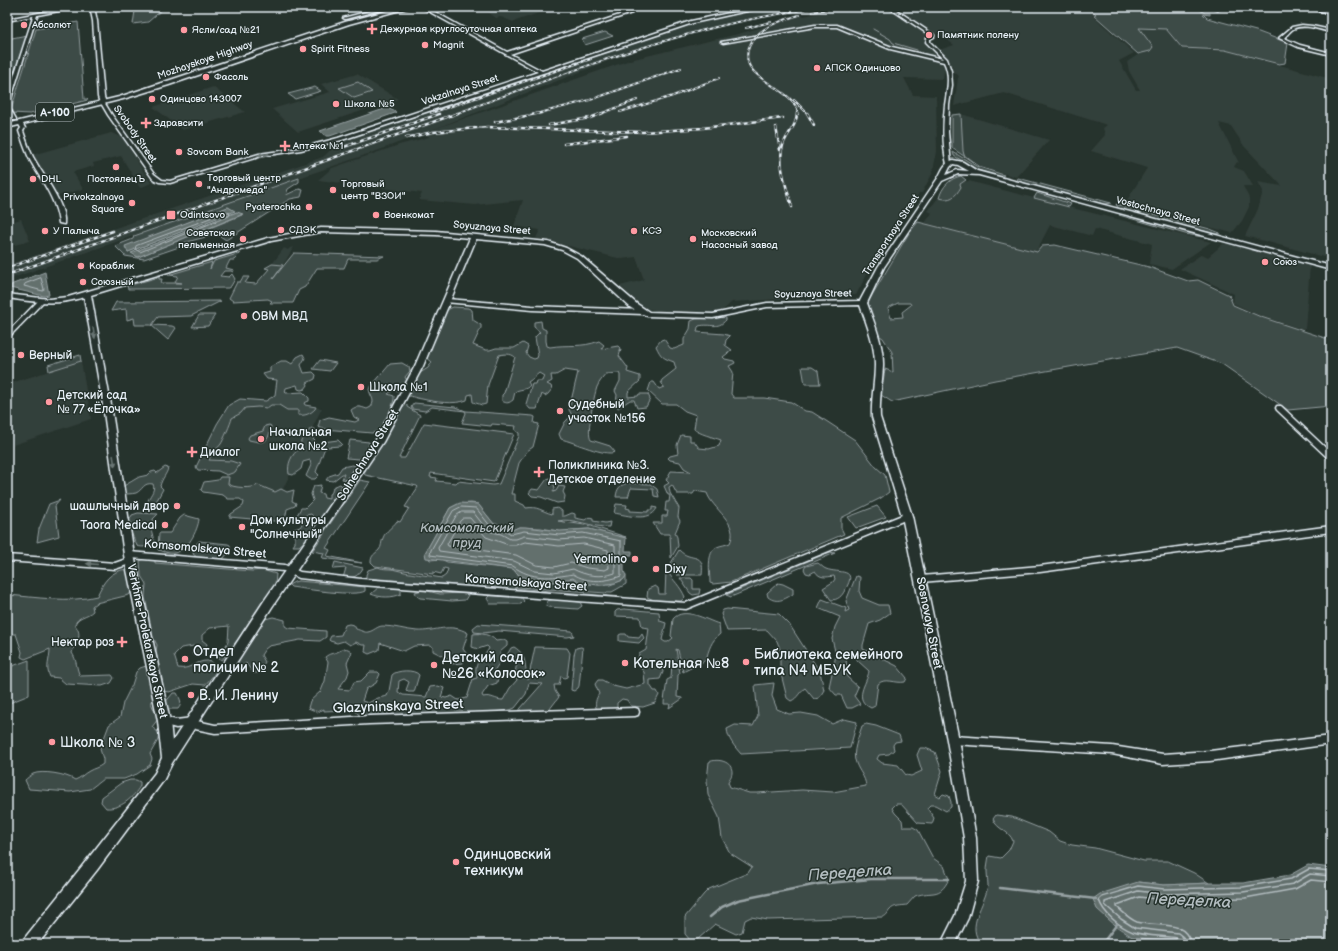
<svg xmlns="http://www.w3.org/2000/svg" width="1338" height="951" viewBox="0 0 1338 951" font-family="'Balsamiq Sans',sans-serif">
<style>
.built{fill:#333f3a}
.green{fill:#3e4b47;stroke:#939ea0;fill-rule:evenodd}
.water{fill:#636f6d;stroke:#98a3a5}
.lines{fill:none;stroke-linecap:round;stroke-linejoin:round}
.shore-far1{stroke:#b3bdc0;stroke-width:1}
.shore{stroke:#b3bdc0;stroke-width:1.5}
.stream-far1{stroke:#98a3a5;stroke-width:1}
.stream{stroke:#98a3a5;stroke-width:2.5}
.street-casing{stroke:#e8f1f8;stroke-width:3}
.secondary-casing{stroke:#e8f1f8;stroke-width:3}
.primary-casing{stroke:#e8f1f8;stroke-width:3}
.street{fill:#26332d;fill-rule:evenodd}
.secondary{fill:#26332d;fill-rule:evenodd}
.primary{fill:#26332d;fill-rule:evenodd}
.rail-far1-casing{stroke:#e8f1f8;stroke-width:2}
.rail-casing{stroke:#e8f1f8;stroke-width:2.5}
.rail-far1{stroke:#26332d;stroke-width:1;stroke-dasharray:3;stroke-linecap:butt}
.rail{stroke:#26332d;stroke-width:1.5;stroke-dasharray:4;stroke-linecap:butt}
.oneway{fill:#6a7674}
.poi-dot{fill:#ff9aa2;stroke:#26332d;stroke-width:1.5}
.labels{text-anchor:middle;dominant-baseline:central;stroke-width:3;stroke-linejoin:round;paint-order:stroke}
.far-poi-label{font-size:10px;fill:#e8f1f8;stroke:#26332d;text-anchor:start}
.far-street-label{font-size:10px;fill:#e8f1f8;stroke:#26332d}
.shield{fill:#26332d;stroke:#aeb8bb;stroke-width:1}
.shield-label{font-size:11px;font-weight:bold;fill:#e8f1f8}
.poi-label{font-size:12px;fill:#e8f1f8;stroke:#26332d;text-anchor:start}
.street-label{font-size:12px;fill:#e8f1f8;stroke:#26332d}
.water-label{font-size:13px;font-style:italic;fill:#b3bdc0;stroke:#26332d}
.near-poi-label{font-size:14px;fill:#e8f1f8;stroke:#26332d;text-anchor:start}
.near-street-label{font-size:14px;fill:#e8f1f8;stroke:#26332d}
.near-water-label{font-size:16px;font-style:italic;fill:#b3bdc0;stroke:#26332d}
</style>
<rect width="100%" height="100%" fill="#26332d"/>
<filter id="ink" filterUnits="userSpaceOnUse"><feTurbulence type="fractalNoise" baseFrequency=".025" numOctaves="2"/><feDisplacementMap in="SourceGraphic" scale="8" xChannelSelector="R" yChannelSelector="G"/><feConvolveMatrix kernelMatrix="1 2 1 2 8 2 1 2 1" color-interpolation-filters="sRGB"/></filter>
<g filter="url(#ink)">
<g class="built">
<polygon points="497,7 549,7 556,10 548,13 544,11 513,22 501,17 496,18 488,12"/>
<polygon points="770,7 820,7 757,18 712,28 657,44 616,58 434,129 630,60 742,33 802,15 804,16 844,7 888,7 929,36 925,39 925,41 941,57 945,65 943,79 904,78 913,95 936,96 937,152 932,174 922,193 919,193 874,261 856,295 796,292 797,298 732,302 721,312 663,312 644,308 620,286 644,280 636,257 622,259 536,238 540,230 514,226 523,200 475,205 419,200 422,193 318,180 332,168 399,145 429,137 426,132 382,149 7,280 7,265 323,157 339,142 694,23"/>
<polygon points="896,7 1088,7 1096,15 1093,16 1134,53 1119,61 1136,90 1140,90 1129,71 1127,62 1142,52 1150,51 1139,28 1166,29 1182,48 1225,50 1331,79 1331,259 1245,236 1258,209 1263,191 1258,182 1282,186 1244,146 1231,126 1219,123 1239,163 1237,162 1234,167 1244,171 1253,186 1243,186 1249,198 1249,207 1242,221 1232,233 1124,205 1147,168 1091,151 1105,135 1103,128 1107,125 1004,93 954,106 958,78 959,76 952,70 953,69 948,58 939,50 954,45 938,33 935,34"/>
<polygon points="357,74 398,99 298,132 272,109 330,92 321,84"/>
<polygon points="213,87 245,112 183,130 153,107"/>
<polygon points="961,114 1049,140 1016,177 980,167 964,155 963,151"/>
<polygon points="111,133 122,137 151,183 140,188 121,156 93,163 94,166 73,172 83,189 54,197 32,155"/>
<polygon points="969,181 1072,208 1211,242 1172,269 1149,264 1152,244 1095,229 1092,236 1050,225 1036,252 925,223 932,213 928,211 948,185"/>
<polygon points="21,219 30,241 7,247 7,223"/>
<polygon points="1223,244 1230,244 1310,266 1305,330 1262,317 1233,303 1234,294 1180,269 1202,254 1208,257"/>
<polygon points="294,247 283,265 272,264 284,248 288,250 290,248"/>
<polygon points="81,361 91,419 13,445 8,384"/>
<polygon points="239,402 322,408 280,495 217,492 227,471 196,470"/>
</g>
<g class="green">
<polygon points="165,7 148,22 133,24 135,11"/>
<polygon points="1088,7 1208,7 1202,7 1200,10 1205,13 1210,13 1210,15 1203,14 1207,18 1256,31 1288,43 1285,63 1279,64 1225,50 1182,48 1166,29 1139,28 1153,47 1150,51 1138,54 1094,15 1096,14"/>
<polygon points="78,22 84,99 87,99 88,100 30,114 12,113 13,110 11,110 36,29"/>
<polygon points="605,32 613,36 585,45 582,39"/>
<polygon points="27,35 9,89 7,89 7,39"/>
<polygon points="358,82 372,92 354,98 339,88"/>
<polygon points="315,87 321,91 295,99 288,94"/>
<polygon points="961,114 963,151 964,155 980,167 952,148 952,115"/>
<polygon points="953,152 976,166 1004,175 1000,177 978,170 954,156"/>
<path d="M961 176 966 180 960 184 961 187C955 197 951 201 939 198 942 187 950 178 961 176Z"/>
<path d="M299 178V182L288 189 286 195 299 189 303 190 301 197 290 199 226 240 217 234 183 243 179 247 144 259 125 256 115 246 133 239 134 236ZM228 207 234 211 128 252 125 247ZM237 212 242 215 138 257 132 253Z"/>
<polygon points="1018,178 1111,203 1104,204 1021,182 1017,180"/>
<polygon points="1037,193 1071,204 1069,207 1034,198"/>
<polygon points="1116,204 1210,229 1220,233 1216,234 1122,209 1118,208"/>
<polygon points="1121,214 1203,237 1185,234 1119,215"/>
<path d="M918 222 1037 252 1042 246 1055 245 1149 267 1188 281 1198 280 1229 295 1233 305 1261 317 1331 340V406L1288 410 1222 364 1177 348 995 380 892 402 881 395 885 369 893 372 892 352 883 338 877 334 871 317 868 302 909 233ZM898 303H910L911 305 902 312 903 317 891 318 888 308Z"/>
<polygon points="241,253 234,260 230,260 226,268 234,270 233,272 231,271 224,271 220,276 229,277 232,274 235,279 231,286 228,288 128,289 127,286 159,277 159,279 162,279 161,283 182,283 175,282 178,276 168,275 212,262 210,269 214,261"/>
<polygon points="294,253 384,256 377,259 348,259 344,268 317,268 305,287 299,290 293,303 270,303 272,301 268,299 233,301 229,298 237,282 240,282 243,277 249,277 245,283 256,284 269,269 265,268 272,264 283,265 273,279"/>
<polygon points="221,301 191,316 158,317 152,325 172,326 176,328 168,340 151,325 135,325 134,318 127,320 126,309 111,311 116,302"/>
<path d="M453 307 468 308 472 310 473 320 481 325V328L473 345 486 350H490L496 348H514L523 343 528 346 526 353 529 357 534 359 537 358 538 355 535 337 540 332 534 327V322L541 321 542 328 546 330V341L547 346 550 347C568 344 582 348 599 341L604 345 601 349 618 346 620 348 619 350H621L619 356 628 368 627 372 640 376V381L628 392V397L638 396 639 394H648L650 399 646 407 637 408 634 400H630L618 408 616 403 617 395 615 391 620 381V375L619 373 606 374C603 378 599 382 597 387 594 396 586 433 591 440L610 446 615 452C606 457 574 442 561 439L559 434 565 422 572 415 569 410 570 405 578 372 565 370 556 375H551L552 381 547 384 551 386 552 389 548 394 545 396 542 394 537 409H530L526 404 532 384H535L536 381H542L544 376 539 373C535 376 533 379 528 382L530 385C526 391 520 388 515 392L513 400C509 403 507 404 502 401V395L504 393 515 357C511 353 504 354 499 355L488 385 486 404 482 405 473 402 472 394 468 395 467 400C454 405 435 402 422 399 414 398 411 395 403 396L394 389 388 394 394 396V399L388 422 384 424 379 431 372 433 324 429 318 427 320 420 329 417 355 422 359 420 354 417 351 410C357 405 361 407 367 409L371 407C376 399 370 397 369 389L390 364 402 363 409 367 410 371 405 377 406 379 409 380 428 368 432 362 426 357 443 312Z"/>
<polygon points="199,315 215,315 208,326 192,327"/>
<path d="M723 317 726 318V320C717 330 711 323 699 326L698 327 697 332 724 334 730 336 726 340 725 345 732 350 723 357 725 359 734 361 735 363 729 366 733 372 731 394 734 398H764L791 402 805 411 812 412 823 419 855 440 876 467 885 475 889 492 881 498 841 518V528L844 534 731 582 713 584 710 583C710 573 706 552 717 547 721 545 726 545 730 543 740 523 712 509 707 493L695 491 693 494H677L672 485 669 487 670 493 679 508 678 517 680 521 675 533 677 537 678 546 671 558 670 534H660L653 523H662V516H667L668 511H665L666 502H669L670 495H668L664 486 669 483 666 480 671 471 691 472 684 468 680 462 670 460 668 458 670 456 678 454 677 445 681 435 690 436V441H694L699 448 709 449 719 446 721 440C713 437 699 434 694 429L696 415 685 411 676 404H662L648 391 651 382H654L659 389 664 387 661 382 662 380 676 369 674 362C663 358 661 357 656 346L661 340 664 339 670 348 674 349 684 345V339L690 329 691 321 696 319Z"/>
<path d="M303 354 305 358 301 365 304 373 313 372 316 375 315 379 307 383 308 385 305 389 301 390 298 389 297 385 286 388 285 392 286 393 303 392 309 398V401L304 403 305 405 316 407 315 409C310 414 305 416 298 415V410H287L279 405H271L267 408 258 407 245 408 241 413 232 418C231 423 223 441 221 444 217 449 211 454 209 460L231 461 240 464 235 472 227 475 218 471 198 470 196 467 217 424 229 405 240 399 266 401 275 395 277 380 267 379 263 374 270 372V367L281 361H287L292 364 297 357Z"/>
<polygon points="80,355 81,361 49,371 48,365"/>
<polygon points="320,360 336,363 330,371 313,369"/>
<polygon points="802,367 812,367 818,371 820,384 805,384"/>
<path d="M414 403 455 407 466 411 533 416 535 417 534 423 539 424 533 447 527 451 519 463 511 494H515V501L524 505 526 508C538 506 541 511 552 514V509L558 508 562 511V516H565L572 513 575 514V518L585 520 589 517 593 518V521L605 523 610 522 609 527C593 528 572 517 558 521L591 526 626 537 616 536 589 529 569 530V533L541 528 519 527 512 530 506 525 494 524 478 504 471 503 458 504 450 508 425 553 430 560 441 559 447 562 513 569 517 574 552 581 573 578 580 583 599 585H610L623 580 626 576V584L612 592H607L606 593 519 587 514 588 623 597V598L366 578V575L368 570 378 567C384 570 390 568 396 570 410 574 426 575 442 578L446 575 448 569 444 568 441 574 433 572V574L375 566 371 562C371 555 375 554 379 550 382 547 381 542 383 538 386 530 392 528 397 521L400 522 409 508 405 507 418 487 417 486 365 475 364 473 371 458 373 457 398 416H393L398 408 407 405V407L420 415 399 458H405L424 423 514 434 494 482 431 473 430 477 437 478 436 481 456 483 458 481 493 485 499 484 519 436V433L515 430 516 426 492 424 491 426 462 423 466 413 465 411 432 407 425 411 412 409 411 407Z"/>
<path d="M269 425 271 426C268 443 266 444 249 440L248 438 250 435 263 431 265 426Z"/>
<path d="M311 428 316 430 313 439 315 441 312 447 323 442 338 440 342 444 340 446 327 447 324 450 316 472 319 475 315 479H310L306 476 311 465 310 460 303 462 301 469 293 475 289 474C287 464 291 455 300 448L301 441Z"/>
<polygon points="350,440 369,442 369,448 364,457 359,459 346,458"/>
<polygon points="352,465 357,466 347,480 342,479 344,474 342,474 333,481 326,480 329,476 338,473 342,467"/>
<path d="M165 467 168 468C167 474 162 478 160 486L163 489 156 502 151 504 148 503C148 495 156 492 153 484 143 482 143 490 136 493 132 494 126 494 122 494V487L139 477 148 475 151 472 155 471 157 473Z"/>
<path d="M220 477H229L228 484C233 488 252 489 258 485L275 492 281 489 287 492 294 490 292 501 296 503 295 506 287 509 285 520 280 523 275 521 229 517 231 514 243 506 244 502 240 499H228L223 495 203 492 201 490 204 482 218 480Z"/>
<polygon points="550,478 559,480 559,483 554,485 555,488 553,492 556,491 559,486 565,487 563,492 565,496 564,502 557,503 541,497 532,496 529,493 532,489 539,490 547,479"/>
<polygon points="360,480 370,482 326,548 330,550 327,556 362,563 322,558 324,553 312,551 324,534 324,529 330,524"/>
<path d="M628 483 650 484 657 489 659 497 654 496 653 489 631 488 628 497H616C617 488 620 485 628 483Z"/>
<polygon points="340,484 342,486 341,489 315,529 306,535 307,539 299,546 293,546 295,543 295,533 292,532 291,530 300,527 302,524 302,521 310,519 313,516 311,514 298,517 297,515 301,508 305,508 313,500 311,494 314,486 321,485 319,493 323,494 324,498 329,499 329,494 332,492 333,487"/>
<polygon points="60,500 55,506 59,536 37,542 39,529 49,504"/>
<path d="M616 504 627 505 626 508 630 509V511L648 512V510H652V507L657 508C650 523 627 515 614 513Z"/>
<polygon points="877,506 886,517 856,528 848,517"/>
<path d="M138 513 158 514 153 519 154 525 151 529 154 541C150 547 143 548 137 546L131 532 129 521 132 515Z"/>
<path d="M184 515 199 519C198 530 187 552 174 553 169 554 163 551 158 550L159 533H170L180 518Z"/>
<polygon points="199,541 228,544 230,545 230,551 223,559 197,557 193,554 194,550 192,548"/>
<path d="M679 550C691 563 705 550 702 575H677L671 563Z"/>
<polygon points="830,552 835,553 731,597 726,595"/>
<path d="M144 559 155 560V563L252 571 262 570 276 574 275 585 262 602 238 639 222 660 218 658 228 642 229 626 210 628 202 635V640L207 644C205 651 201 655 194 656L192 654 195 647 194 646 181 648 174 655 178 668C191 671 199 657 212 662L213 666 216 668V672L205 685 193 684 169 692 163 691 156 652 157 645 153 637 145 597 146 584 141 576 140 561Z"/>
<path d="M335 562 363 568C358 577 353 578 343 578L346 568 333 569Z"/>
<path d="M818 563C821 565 823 568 826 569 839 574 859 567 845 590 842 596 838 600 831 600L823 588 833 582 835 579 834 576C826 577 820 579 815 571L810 574 806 573 804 569 806 566Z"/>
<path d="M127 569 132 591 129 595 96 603 92 606 93 611C87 617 77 616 75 625 84 637 75 641 72 653 77 660 76 668 80 676L112 675 114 678 111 683 102 686 66 684 59 678 50 677C45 667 50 660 50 649L25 659 21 657 22 652 16 634H12L7 641V595C36 597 69 603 97 596 103 582 110 571 127 569Z"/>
<path d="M666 570C673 580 681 587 685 597L681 601 654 600 647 597 648 589 655 586 658 588 659 594H665Z"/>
<path d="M856 576 860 577 859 591 862 598 879 605H888L890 613 880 620 869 624 863 645V649L897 666 907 678 905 682C896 684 885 677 878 684L875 706 871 708C852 699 867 684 869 671L858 661 854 654 849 653 846 656 847 677 858 687 854 696 860 704 852 708H847L841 695H836L829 687 836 655 832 639 835 627 840 617 818 608 822 599 846 608 845 612 849 610 846 601Z"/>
<polygon points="680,578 691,578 693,580 693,589 700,589 699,594 693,595 690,593"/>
<path d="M298 581 365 587V591C356 597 305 589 291 587L289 585 294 582Z"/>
<path d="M778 583 783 584 793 589V594C785 599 777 604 768 597L767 593Z"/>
<path d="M380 586 401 589V594C393 598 380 598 371 594Z"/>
<polygon points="423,590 440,594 463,593 468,595 465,600 452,601 420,598 417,596 415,592"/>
<polygon points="494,594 521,597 524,601 521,604 490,604 487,598 490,595"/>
<polygon points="555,599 580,602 582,606 578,609 548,607 546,606 547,601"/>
<path d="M624 609 659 612 660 621 666 623 662 640 665 642H668L673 638 671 636 673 619C684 606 706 620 719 624L720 634C711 641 709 649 706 660L683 672 678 650 676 649 680 673 678 675 677 697 682 698V699L669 708 670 704H664C664 697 666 689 667 680L671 678 672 662 666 661 662 666 663 672 660 679 650 680V685L654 691H657L659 695 655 703 643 707 631 706 627 700 622 699 617 703V708L615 711 597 710C594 705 596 698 599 694L595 684 598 680H602L613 686 626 689 645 684 644 672 637 664 639 654 646 650 649 628 642 627 640 617 615 616V612L617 610Z"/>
<path d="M727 609 779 614 789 624 820 672 824 690 819 698 814 699 805 688C799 692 798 698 791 701L787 698 780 670V649L777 641 767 630 727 631 721 614 723 610Z"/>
<polygon points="273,617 285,620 285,626 288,628 326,631 326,637 320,641 300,640 269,646 265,649 261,655 265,662 258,673 253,673 246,663 236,671 226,672 261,620"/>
<path d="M349 624 354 625 356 629C360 630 365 633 368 632 374 631 377 626 383 626 394 626 405 630 417 631 435 632 450 622 468 633L463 649 466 653 463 663 451 664 449 659 433 651V647L430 645 414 646 404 651 380 643 379 650 369 654 365 652 366 645H362L356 642 350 645 344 641 337 643 330 641 329 640 331 636 341 635 345 625Z"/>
<polygon points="478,624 572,631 574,636 567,637 499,631 483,633 474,632 473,628"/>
<path d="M473 634C481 633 490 634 496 641L504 640 507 642V646L500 652 501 660 494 671 498 675 497 683 488 686 482 695 483 697C492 695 495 700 503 700L510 688 517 680 515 673 518 657H508L507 655 511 648 514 647C528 655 524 667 528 680L535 647 567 648 570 653 567 677 564 678 561 676 559 685H554L555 691 559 697 549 710 524 713 520 711V709L542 684 529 683 526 694 515 708 510 710 465 715 458 713 426 716 407 714 361 717 348 703 344 710 324 711V709L318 712 308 708 310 701 321 691 325 681 328 662 325 657C330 653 332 654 337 652 344 649 346 646 352 652L347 663 349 671 347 677 338 689 350 690 354 682 361 681 370 672H378L380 674 376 683 366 689 362 701 368 703 378 698 387 696 389 691 392 675C396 670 415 669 419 675L414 692H408L406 690 409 682 404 679 399 681 398 692 403 695 426 697 430 687 438 686 444 688 441 697 446 698 452 696 458 700 467 698 473 679 477 678C477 674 475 672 476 668 478 657 486 656 489 648L487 646 478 649 472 647Z"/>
<polygon points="621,634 626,634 628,637 639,638 642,634 644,638 639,643 619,641 619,635"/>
<polygon points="581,647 583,648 579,686 578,688 574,691 571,690 574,655 576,648"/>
<polygon points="29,660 29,695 7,704 7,668"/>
<path d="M146 666 148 669 154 698 151 703 158 719 152 727 159 733 158 740 150 754 152 759 150 765 137 774 124 779H103L90 789 70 792 29 789 25 780C27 778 30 776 33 774 42 770 66 774 75 780 81 778 83 774 89 771 94 768 98 768 103 764V759L100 749 109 725 120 717 123 703 132 685 136 672 140 668Z"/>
<path d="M774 683 772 696 777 709 789 714 801 713 818 716 832 724 844 719 857 722 850 748 741 754C734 746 728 739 727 729L735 725 753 726 758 716 755 685Z"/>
<path d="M173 693H177C180 699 183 703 178 709H167V705L164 704Z"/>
<path d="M866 724 876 726 899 735 901 741 895 742 893 745 894 750 889 754 879 755 877 759 882 763 898 765 906 775 911 776 922 771 917 755 920 748H925L935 752 942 771 935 794 940 797 943 794 949 796 951 802V807L946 811 935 805H930L927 808 934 818 932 824 918 823 901 804H896L892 808 895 813 902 820 903 827H913L918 830 933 858 944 866 949 879C939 899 933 890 915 896L907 905C902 906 894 905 890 910 887 913 888 915 883 917L768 920 751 917 745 920 742 932 736 934 715 924 698 939 690 940 685 934V917L704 894 709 889 748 873 752 867 730 853 722 838 719 817 708 795 707 780 709 762C717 758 733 761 732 773 732 776 729 779 728 782L730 787 749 793H757L802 790 833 792 866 786C865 776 859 772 856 763 851 753 859 736 862 726Z"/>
<path d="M130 780H136L140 782V786C133 798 121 809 106 808L101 802 102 797 121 783Z"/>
<path d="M996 815 1012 817 1049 832 1060 841 1072 845 1095 848 1144 861H1168L1194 873 1209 883 1164 885 1138 882 1132 937 1168 941 1162 944H997L995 943 982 944C964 927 986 904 988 885 988 881 987 876 987 872 987 867 988 861 989 856L1001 858 1009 850 1013 841C1009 830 997 830 993 819Z"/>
</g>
<g class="water">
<polygon points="387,108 396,112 395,113 330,136 326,136 320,131"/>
<polygon points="228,207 235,211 128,252 125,246"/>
<polygon points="237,212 243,214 138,257 131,253"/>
<polygon points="45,272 49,295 44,296 10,288 10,286 13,284"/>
<polygon points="460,503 478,504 494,524 505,525 512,530 519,527 525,527 560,531 589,529 626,538 625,551 632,551 632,555 624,555 624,571 626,576 623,580 615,583 599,585 580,583 573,578 554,582 531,580 520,576 513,569 426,558 425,553 450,508"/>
<polygon points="1308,865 1331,868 1331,944 1192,944 1132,937 1116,926 1097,909 1093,899 1100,894 1138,882 1164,885 1209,883 1243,883 1290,875"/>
</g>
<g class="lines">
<g class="shore-far1">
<polygon points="227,212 230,213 229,216 140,252 135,249 136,246"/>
<polygon points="41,278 44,289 43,291 24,286 25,284"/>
<path d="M461 507 476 508 491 527 503 529 511 534 524 531 559 535 583 533 621 541V576C605 582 588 583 573 574 552 578 531 580 513 566L430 555 431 550 453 511Z"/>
<path d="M462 512H473L488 531 501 534 510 539H516L524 536 559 540 584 538 615 545V573C601 578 586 576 573 569L554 573 535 571 514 561 439 551 438 548 456 516Z"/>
<polygon points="464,518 470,518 486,537 509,545 516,545 525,542 559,546 584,544 608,550 609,568 605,570 587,568 571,563 554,567 536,565 516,555 448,546 447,544 460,521"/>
</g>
<g class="shore">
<path d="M1180 944V941L1177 938C1164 936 1145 936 1133 932 1120 927 1103 913 1099 900L1102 897 1138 886 1164 889 1243 887 1291 879 1309 869 1331 871"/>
<polyline points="1185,944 1183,937 1178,933 1135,928 1121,919 1105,905 1105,902 1138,891 1164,894 1243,892 1293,884 1310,874 1331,876"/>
<path d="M1191 944C1185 918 1157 928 1137 922 1129 919 1123 912 1117 907V905L1139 897 1164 900 1245 898 1295 889 1311 880 1331 882"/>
</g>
<polyline class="stream-far1" points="873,29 890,39 893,43 917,50"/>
<g class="stream">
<polyline points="1000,888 1096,899"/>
<polyline points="710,917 722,907 738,900 818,884 871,879 949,879"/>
<polyline points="1102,944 1117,924"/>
</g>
<defs>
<g id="street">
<polygon points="385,7 391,7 345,19 343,18"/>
<polygon points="421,7 426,7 507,52 629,12 632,13 510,54 542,71 691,21 758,7 765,7 693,23 342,140 301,150 262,156 170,183 159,182 153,179 108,115 101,103 104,102 112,115 154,174 162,180 170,181 259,154 301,148 338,138 538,72"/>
<path d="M888 7H892L934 35V37L930 39V42L947 59 951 71 952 85 949 105 948 132 951 165 947 164C942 145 943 124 945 105 947 90 951 76 944 62L890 49 837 27H815L723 43 721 42 815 25H837L892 47 943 59 926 42 927 38 931 36Z"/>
<polygon points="1209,7 1215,7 1220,9 1218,10"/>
<polygon points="1306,7 1312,7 1331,12 1331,14"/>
<polygon points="34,14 37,15 9,105 7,106 7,98"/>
<path d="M1302 25 1312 26 1331 30V32C1320 30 1304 23 1293 29 1290 31 1287 35 1284 38L1300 45 1331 53V55L1298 47 1279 38 1292 27Z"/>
<polygon points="7,111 12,112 16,119 16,120 12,120 9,114 7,113"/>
<path d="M18 122H22L25 128 23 131C26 140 29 149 33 157 42 174 67 206 64 224L59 223C56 198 40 179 29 158 25 149 22 140 19 131L21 128 18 123Z"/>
<polygon points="41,299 43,300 43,302 9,337 7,338 7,333 39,300"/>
<polygon points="447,299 532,306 643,310 646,312 643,314 532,310 445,302 445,300"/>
<polygon points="1277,406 1281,406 1331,453 1331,460 1329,459 1277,410 1276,408"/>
<polygon points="907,513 910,514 911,516 910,518 686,609 361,585 299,578 284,571 131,558 134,561 133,563 115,569 7,561 7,555 115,563 129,558 126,557 125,555 126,553 129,552 285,565 300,572 361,579 686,603"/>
<polygon points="1331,526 1331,532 1040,572 921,582 918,581 917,579 918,577 921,576 1040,566"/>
<polygon points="635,708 638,709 639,712 638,715 635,716 369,724 215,733 195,729 190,726 176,728 161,724 160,721 161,718 164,717 176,720 192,718 197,721 215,725 369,716"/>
<polygon points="953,736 1112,746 1163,754 1210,751 1331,736 1331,744 1210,761 1163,764 1112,754 953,744 950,743 948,740 950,737"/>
</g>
<g id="secondary">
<polygon points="70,7 79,7 7,21 7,19"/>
<polygon points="90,7 94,7 97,21 104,97 106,103 103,105 100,103 98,97 93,21"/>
<path d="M953 160 963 162 977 171 1331 266V270L979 175 958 174 942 181 884 267 867 303C874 323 884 345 883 367 882 384 879 400 880 417L912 516 959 740 976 838 978 881 968 918 955 944H941L955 916 966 881 964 838 947 740 902 516 872 417C871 399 875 382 875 365 875 344 867 325 860 305L767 307 713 318 647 316 631 308 577 258 562 250 545 245 476 239 423 366 383 442 272 607 172 763 163 781 97 870 38 944H22L24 939 87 860 155 773 162 758 158 721 124 555 103 405 84 297C55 306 37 302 7 298V294L49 299 68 297 268 238 321 228 436 231 548 242 566 248 581 256 637 304 649 312 713 314 767 303 860 301 878 267 938 178C942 171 944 163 953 160ZM953 164 958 165 969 171 957 170 946 175 950 167ZM321 232 436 235 470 238 415 366 377 438 264 601 172 742 170 721 134 555 111 405 91 295 271 241Z"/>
</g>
<polygon id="primary" points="402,7 411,7 349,24 169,85 123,99 7,128 7,124 119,97 345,22"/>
</defs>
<use href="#street" class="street-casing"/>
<use href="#secondary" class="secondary-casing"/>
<use href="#primary" class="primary-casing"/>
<use href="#street" class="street"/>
<use href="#secondary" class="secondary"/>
<use href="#primary" class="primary"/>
<defs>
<g id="rail-far1">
<polyline points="812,12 841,7"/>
<polyline points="746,28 771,22"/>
<polyline points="794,100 808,114"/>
<polyline points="620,112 673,96 719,78"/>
<polyline points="431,113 591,59"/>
<path d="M455 114C541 82 627 49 716 27 749 19 783 13 817 7"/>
<polyline points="536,114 590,100 681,68"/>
<polyline points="600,114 637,100"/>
<path d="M798 114C795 85 736 81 749 47 757 27 781 21 799 15"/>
</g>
<g id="rail">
<polyline points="807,113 814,125"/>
<polyline points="495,122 541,113"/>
<polyline points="549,125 590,118 603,113"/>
<polyline points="776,127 780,150"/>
<polyline points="406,138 433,132 487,127 643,132 703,128 783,118"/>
<polyline points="564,144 627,136"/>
<polyline points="341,148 439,114"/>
<path d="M792 207C787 188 777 164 783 145 787 133 797 126 797 113"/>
<polyline points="7,268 113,231"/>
<polyline points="7,275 458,113"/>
</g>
</defs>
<use href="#rail-far1" class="rail-far1-casing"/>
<use href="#rail" class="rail-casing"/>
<use href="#rail-far1" class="rail-far1"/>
<use href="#rail" class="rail"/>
</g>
<defs><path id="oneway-solid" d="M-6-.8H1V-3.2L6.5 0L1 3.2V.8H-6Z"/></defs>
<g class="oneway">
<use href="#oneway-solid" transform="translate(263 155) rotate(169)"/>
<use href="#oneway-solid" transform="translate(94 333) rotate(80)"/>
<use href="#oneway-solid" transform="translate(114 461) rotate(81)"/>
<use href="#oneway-solid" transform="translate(92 564) rotate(-175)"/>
</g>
</g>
<g class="poi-dot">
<circle cx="24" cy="25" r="4"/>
<path d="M370 23h4v4h4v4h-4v4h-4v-4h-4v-4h4z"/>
<circle cx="184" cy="30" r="4"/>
<circle cx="929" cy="35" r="4"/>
<circle cx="425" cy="45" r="4"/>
<circle cx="303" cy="49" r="4"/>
<circle cx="817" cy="68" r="4"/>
<circle cx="206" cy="77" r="4"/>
<circle cx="152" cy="99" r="4"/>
<circle cx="336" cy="104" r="4"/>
<path d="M144 117h4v4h4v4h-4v4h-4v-4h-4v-4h4z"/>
<path d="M283 140h4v4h4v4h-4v4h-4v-4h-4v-4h4z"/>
<circle cx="179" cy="152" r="4"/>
<circle cx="116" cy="167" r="4"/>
<circle cx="33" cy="179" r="4"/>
<circle cx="199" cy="184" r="4"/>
<circle cx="333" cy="190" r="4"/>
<circle cx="132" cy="203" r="4"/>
<circle cx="309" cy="207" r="4"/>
<rect x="166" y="210" width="10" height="10" rx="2"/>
<circle cx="376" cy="215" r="4"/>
<circle cx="281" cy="230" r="4"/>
<circle cx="45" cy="231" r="4"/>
<circle cx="634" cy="231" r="4"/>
<circle cx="243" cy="239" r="4"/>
<circle cx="693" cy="239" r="4"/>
<circle cx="1265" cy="262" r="4"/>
<circle cx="81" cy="266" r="4"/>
<circle cx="83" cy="282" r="4"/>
<circle cx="244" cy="316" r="4"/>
<circle cx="21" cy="355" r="4"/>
<circle cx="361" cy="387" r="4"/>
<circle cx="49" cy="402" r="4"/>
<circle cx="560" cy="411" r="4"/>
<circle cx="261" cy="439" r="4"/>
<path d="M190 446h4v4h4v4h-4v4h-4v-4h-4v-4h4z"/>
<path d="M537 466h4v4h4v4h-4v4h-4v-4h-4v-4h4z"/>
<circle cx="177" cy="506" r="4"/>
<circle cx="165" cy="525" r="4"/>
<circle cx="242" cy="527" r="4"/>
<circle cx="635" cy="559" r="4"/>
<circle cx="656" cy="569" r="4"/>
<path d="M120 636h4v4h4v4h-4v4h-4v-4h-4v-4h4z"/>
<circle cx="185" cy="659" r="4"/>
<circle cx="746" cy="662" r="4"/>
<circle cx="625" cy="663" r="4"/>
<circle cx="434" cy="665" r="4"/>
<circle cx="191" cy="695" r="4"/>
<circle cx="52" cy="742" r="4"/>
<circle cx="456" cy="862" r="4"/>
</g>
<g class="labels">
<g class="far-poi-label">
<text x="32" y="25">Абсолют</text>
<text x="380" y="29">Дежурная круглосуточная аптека</text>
<text x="192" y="30">Ясли/сад №21</text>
<text x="937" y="35">Памятник полену</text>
<text x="433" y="45">Magnit</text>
<text x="311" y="49">Spirit Fitness</text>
<text x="825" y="68">АПСК Одинцово</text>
<text x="214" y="77">Фасоль</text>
<text x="160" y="99">Одинцово 143007</text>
<text x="344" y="104">Школа №5</text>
<text x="154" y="123">Здравсити</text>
<text x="293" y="146">Аптека №1</text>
<text x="187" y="152">Sovcom Bank</text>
<text x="207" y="178">Торговый центр<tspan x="207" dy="12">"Андромеда"</tspan></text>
<text x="41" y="179">DHL</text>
<text x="116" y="179" text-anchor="middle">ПостоялецЪ</text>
<text x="341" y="184">Торговый<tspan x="341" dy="12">центр "ВЗОИ"</tspan></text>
<text x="124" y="197" text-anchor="end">Privokzalnaya<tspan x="124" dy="12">Square</tspan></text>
<text x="301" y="207" text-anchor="end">Pyaterochka</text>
<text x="180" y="215">Odintsovo</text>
<text x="384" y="215">Военкомат</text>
<text x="289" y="230">СДЭК</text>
<text x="53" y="231">У Палыча</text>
<text x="642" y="231">КСЭ</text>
<text x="235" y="233" text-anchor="end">Советская<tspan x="235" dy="12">пельменная</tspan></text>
<text x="701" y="233">Московский<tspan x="701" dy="12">Насосный завод</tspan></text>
<text x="1273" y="262">Союз</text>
<text x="89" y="266">Кораблик</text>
<text x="91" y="282">Союзный</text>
</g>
<g class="far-street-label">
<text transform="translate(205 60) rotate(-19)">Mozhayskoye Highway</text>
<text transform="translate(460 90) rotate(-18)">Vokzalnaya Street</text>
<text transform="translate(135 134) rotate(55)">Svobody Street</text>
<text transform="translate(1158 211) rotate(15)">Vostochnaya Street</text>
<text transform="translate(492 228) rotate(5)">Soyuznaya Street</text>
<text transform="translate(891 235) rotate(-57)">Transportnaya Street</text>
<text transform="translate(813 294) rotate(-1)">Soyuznaya Street</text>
</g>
<rect class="shield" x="36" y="103" width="38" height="18" rx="3"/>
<g class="shield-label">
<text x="55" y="112">А-100</text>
</g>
<g class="poi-label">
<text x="252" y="316">ОВМ МВД</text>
<text x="29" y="355">Верный</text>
<text x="369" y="387">Школа №1</text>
<text x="57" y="395">Детский сад<tspan x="57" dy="14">№ 77 «Ёлочка»</tspan></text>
<text x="568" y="404">Судебный<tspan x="568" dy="14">участок №156</tspan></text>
<text x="269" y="432">Начальная<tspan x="269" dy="14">школа №2</tspan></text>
<text x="200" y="452">Диалог</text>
<text x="548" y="465">Поликлиника №3.<tspan x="548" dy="14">Детское отделение</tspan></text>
<text x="169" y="506" text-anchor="end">шашлычный двор</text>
<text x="250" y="520">Дом культуры<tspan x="250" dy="14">"Солнечный"</tspan></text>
<text x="157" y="525" text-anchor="end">Taora Medical</text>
<text x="627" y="559" text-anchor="end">Yermolino</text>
<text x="664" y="569">Dixy</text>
<text x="114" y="642" text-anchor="end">Нектар роз</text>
</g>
<g class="street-label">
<text transform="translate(368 455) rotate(-58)">Solnechnaya Street</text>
<text transform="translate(205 549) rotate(5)">Komsomolskaya Street</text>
<text transform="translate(526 583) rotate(4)">Komsomolskaya Street</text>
<text transform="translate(929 623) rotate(79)">Sosnovaya Street</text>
<text transform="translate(147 641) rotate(78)">Verkhne-Proletarskaya Street</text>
</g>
<g class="water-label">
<text x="467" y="528">Комсомольский<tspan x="467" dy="15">пруд</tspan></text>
</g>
<g class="near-poi-label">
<text x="193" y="651">Отдел<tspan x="193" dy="16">полиции № 2</tspan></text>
<text x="754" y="654">Библиотека семейного<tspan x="754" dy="16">типа N4 МБУК</tspan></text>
<text x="442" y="657">Детский сад<tspan x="442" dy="16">№26 «Колосок»</tspan></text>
<text x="633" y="663">Котельная №8</text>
<text x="199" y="695">В. И. Ленину</text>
<text x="60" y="742">Школа № 3</text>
<text x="464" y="854">Одинцовский<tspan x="464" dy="16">техникум</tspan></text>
</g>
<g class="near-street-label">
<text transform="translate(398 706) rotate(-2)">Glazyninskaya Street</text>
</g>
<g class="near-water-label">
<text transform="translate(850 873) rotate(-4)">Переделка</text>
<text transform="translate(1189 901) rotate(3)">Переделка</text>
</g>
</g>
<rect width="1338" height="951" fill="none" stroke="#26332d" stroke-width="24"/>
<rect x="12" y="12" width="1314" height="927" fill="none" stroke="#e8f1f8" stroke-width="1.5" filter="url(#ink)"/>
</svg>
